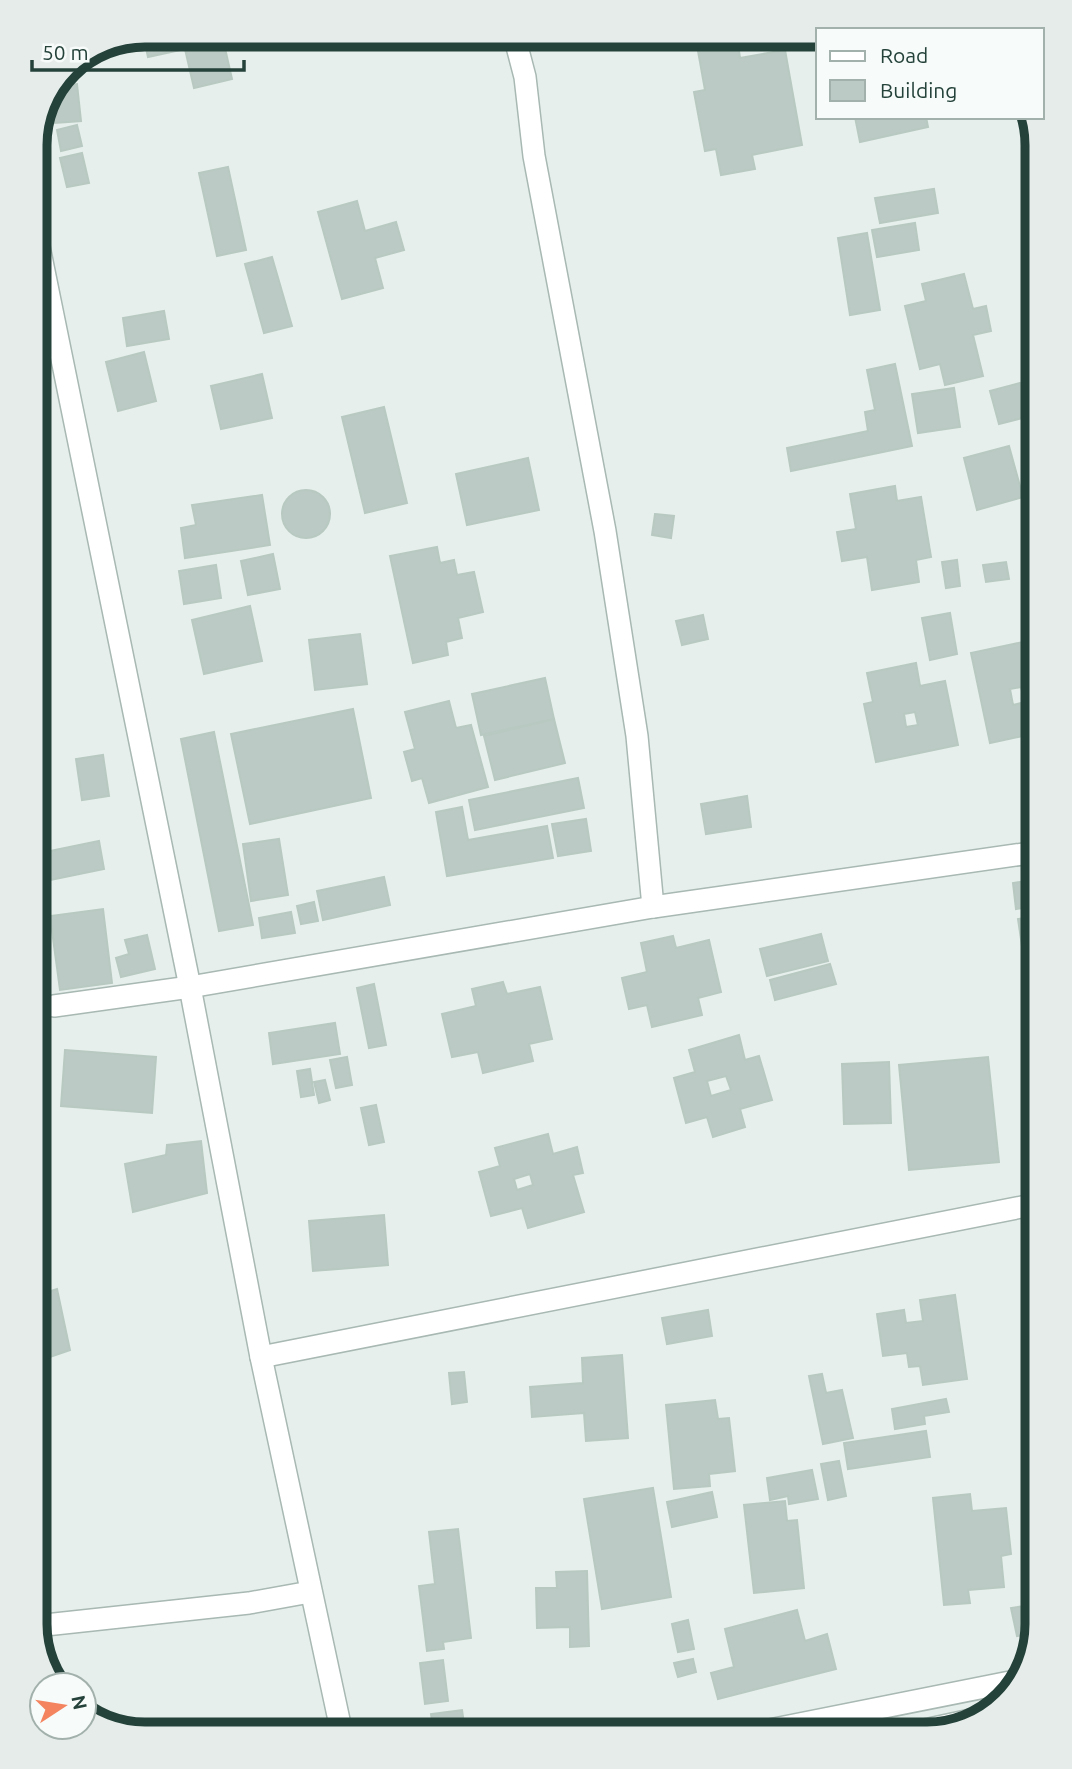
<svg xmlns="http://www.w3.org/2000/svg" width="1072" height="1769" viewBox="0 0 1072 1769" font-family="Ubuntu,sans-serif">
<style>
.building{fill:#bbcac4;stroke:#b8c9c2;stroke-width:2;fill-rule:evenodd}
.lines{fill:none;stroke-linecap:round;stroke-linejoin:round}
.minor-casing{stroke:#a8b8b2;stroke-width:24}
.tertiary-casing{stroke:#a8b8b2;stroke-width:24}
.minor{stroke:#fff;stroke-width:21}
.tertiary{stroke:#fff;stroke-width:21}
.rim{fill:none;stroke:#24423a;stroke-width:9}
</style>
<rect width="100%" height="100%" fill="#e6efeb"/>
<g class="building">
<polygon points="162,35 222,35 232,79 194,88 185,49 148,57 144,39"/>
<polygon points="251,35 293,35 294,39 254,47"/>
<polygon points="738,44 740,58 785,50 802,145 752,155 755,169 721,175 716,149 705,151 694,92 705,90 698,51"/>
<polygon points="77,84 81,121 55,123 52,101 59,86"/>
<polygon points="855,117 926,117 928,127 860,142"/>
<polygon points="77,125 82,146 61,151 57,130"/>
<polygon points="82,153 89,183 67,187 60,158"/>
<polygon points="228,167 246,250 217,256 199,173"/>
<polygon points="1037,180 1037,206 1028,208 1024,182"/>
<polygon points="934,189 938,213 880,223 875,198"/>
<polygon points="357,201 365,231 396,222 404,250 375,258 383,288 342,299 318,212"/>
<polygon points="915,223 919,250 877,257 872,230"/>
<polygon points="867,233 880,310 850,315 838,238"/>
<polygon points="272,257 292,326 264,333 245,264"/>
<polygon points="964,274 973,309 986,306 991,331 973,335 983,376 945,385 940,364 920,369 905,306 926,301 922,284"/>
<polygon points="164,311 169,339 127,346 123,318"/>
<polygon points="144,352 156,401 118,411 106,362"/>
<polygon points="895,364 912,446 791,471 787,448 868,431 865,412 875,410 867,370"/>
<polygon points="262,374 272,418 221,429 211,386"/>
<polygon points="1020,383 1030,416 999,424 990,391"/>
<polygon points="954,388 960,427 918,433 912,394"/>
<polygon points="384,407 407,503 365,513 342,417"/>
<polygon points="1009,446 1023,497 977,510 964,458"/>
<polygon points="528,458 539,510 467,525 456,474"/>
<polygon points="895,486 897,501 921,497 931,557 916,560 919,582 872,590 867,557 842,561 837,532 856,529 850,494"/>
<circle cx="306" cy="514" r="24"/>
<polygon points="262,495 270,545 185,558 181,528 196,525 192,505"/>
<polygon points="655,514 674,516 671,538 652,535"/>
<polygon points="437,547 440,563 454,560 457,575 474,572 483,612 458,618 462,638 446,642 448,655 413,663 390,556"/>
<polygon points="273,554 280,589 248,595 241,561"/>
<polygon points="957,560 960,586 946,588 942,562"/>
<polygon points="1006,562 1009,579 986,582 983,565"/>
<polygon points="216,565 221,598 184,604 179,571"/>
<polygon points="250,606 262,661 204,674 192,620"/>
<polygon points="950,613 957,654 930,660 922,618"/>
<polygon points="703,615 708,639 682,645 676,621"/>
<polygon points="360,634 367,684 315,690 309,640"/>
<path d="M1037 639V733L990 743 971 653ZM1021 687 1025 702 1013 705 1010 689Z"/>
<path d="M916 663 920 686 945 681 958 745 876 762 864 704 873 702 867 673ZM915 712 918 725 906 727 904 714Z"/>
<polygon points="545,678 554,719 481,735 472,694"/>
<polygon points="449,701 456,728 471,725 488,787 429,803 422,778 412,781 404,752 415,749 405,712"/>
<polygon points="353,709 371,798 250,824 231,734"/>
<polygon points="554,719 565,763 495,780 484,736"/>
<polygon points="214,732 253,925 219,931 181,739"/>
<polygon points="103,755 109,796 82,800 76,759"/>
<polygon points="578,778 584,808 475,830 469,800"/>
<polygon points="747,796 751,827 706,834 701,804"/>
<polygon points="462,807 468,840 547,826 553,858 447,876 436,812"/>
<polygon points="586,819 591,851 558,856 552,824"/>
<polygon points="279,839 288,895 251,901 243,844"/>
<polygon points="99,841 104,869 50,880 45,852"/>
<polygon points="384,877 390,905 323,920 317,891"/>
<polygon points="1037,880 1037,906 1016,909 1013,883"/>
<polygon points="314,902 318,921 301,924 297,906"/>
<polygon points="103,909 112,983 60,990 50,916"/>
<polygon points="291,912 295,933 262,938 259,918"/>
<polygon points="1037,916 1037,984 1028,986 1018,919"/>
<polygon points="821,934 828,961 767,976 760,949"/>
<polygon points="147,935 155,969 121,977 116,958 129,954 125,940"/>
<polygon points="673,936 676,948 709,940 721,992 698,998 702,1015 652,1027 647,1005 629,1009 622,978 647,972 641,943"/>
<polygon points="830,964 836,984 775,1000 770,980"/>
<polygon points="503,982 507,994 540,987 552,1039 529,1044 533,1061 483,1073 478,1052 452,1057 442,1014 476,1006 472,989"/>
<polygon points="374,984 386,1045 369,1048 357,988"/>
<polygon points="335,1023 340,1054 273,1064 269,1033"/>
<path d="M739 1035 745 1060 759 1056 772 1100 740 1109 745 1127 713 1137 707 1117 686 1123 674 1078 695 1072 689 1050ZM726 1076 731 1090 711 1096 707 1081Z"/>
<polygon points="65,1050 156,1057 152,1113 61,1106"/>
<polygon points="347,1057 352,1085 336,1088 330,1060"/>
<polygon points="988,1057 999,1162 909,1170 899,1065"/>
<polygon points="889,1062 891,1123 844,1124 842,1064"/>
<polygon points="310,1069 314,1095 301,1097 297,1071"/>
<polygon points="325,1080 330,1100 319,1103 314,1082"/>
<polygon points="376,1105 384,1142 369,1145 361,1108"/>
<path d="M548 1134 553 1154 577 1147 583 1173 573 1175 584 1212 528 1228 522 1208 491 1216 479 1172 500 1166 495 1148ZM530 1174 533 1185 517 1190 514 1179Z"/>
<polygon points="201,1141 207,1193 133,1212 125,1164 166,1155 167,1145"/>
<polygon points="35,1212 42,1212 43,1230 35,1232"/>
<polygon points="384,1215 388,1265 313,1271 309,1221"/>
<polygon points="57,1289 70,1350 35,1362 35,1296"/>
<polygon points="955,1295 967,1379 923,1385 920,1366 909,1367 907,1353 883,1356 877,1314 904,1310 906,1323 923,1321 920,1300"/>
<polygon points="708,1310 712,1336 667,1344 662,1318"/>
<polygon points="622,1355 628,1438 586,1441 584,1413 532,1417 530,1387 583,1383 582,1358"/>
<polygon points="464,1372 467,1402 452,1404 449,1373"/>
<polygon points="822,1374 826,1393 842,1390 853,1438 823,1444 809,1376"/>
<polygon points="946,1399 949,1412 924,1416 925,1424 895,1429 892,1409"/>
<polygon points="715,1400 718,1419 729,1418 735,1471 709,1474 710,1486 674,1489 666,1405"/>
<polygon points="926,1431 930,1457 848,1469 844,1443"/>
<polygon points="839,1461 846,1496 828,1500 821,1464"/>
<polygon points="812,1470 818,1499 789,1504 788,1496 770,1500 767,1478"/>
<polygon points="653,1488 671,1597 602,1609 584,1499"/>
<polygon points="712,1492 717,1517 672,1527 667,1502"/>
<polygon points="970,1494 972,1511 1006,1508 1011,1554 1001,1556 1004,1587 968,1590 970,1603 944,1605 933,1498"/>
<polygon points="785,1501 787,1521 797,1520 804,1588 754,1593 744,1505"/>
<polygon points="458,1529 471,1638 443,1642 444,1649 427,1651 419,1586 435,1584 429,1532"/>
<polygon points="587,1571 589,1646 570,1647 570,1627 537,1628 536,1588 557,1588 556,1572"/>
<polygon points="1030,1605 1034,1633 1017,1636 1011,1608"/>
<polygon points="797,1610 805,1641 827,1634 836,1669 718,1699 711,1673 734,1667 725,1629"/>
<polygon points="688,1620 694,1649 678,1652 672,1624"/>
<polygon points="693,1659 696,1672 678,1677 674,1663"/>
<polygon points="443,1660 448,1701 425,1704 420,1663"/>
<polygon points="462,1710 464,1724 433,1728 431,1714"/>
</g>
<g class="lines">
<defs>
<g id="minor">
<polyline points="514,35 525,77 534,156 605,531 637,736 653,907"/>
<polyline points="54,1006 190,987 653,907 1037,852"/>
<polyline points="261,1357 1037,1204"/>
<polyline points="36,1626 249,1603 310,1592"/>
</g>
<g id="tertiary">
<polyline points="35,227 190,987 261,1357 342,1734"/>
<polyline points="749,1734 1020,1680"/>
<polyline points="906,1734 980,1718"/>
</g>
</defs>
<use href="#minor" class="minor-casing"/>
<use href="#tertiary" class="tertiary-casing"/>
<use href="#minor" class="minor"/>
<use href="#tertiary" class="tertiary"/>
</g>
<path d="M0 0H1072V1769H0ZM145 47H927A98 98 0 0 1 1025 145V1624A98 98 0 0 1 927 1722H145A98 98 0 0 1 47 1624V145A98 98 0 0 1 145 47Z" fill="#e6ecea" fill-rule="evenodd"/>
<path class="rim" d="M145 47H927A98 98 0 0 1 1025 145V1624A98 98 0 0 1 927 1722H145A98 98 0 0 1 47 1624V145A98 98 0 0 1 145 47Z"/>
<rect x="816" y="28" width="228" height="91" fill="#f7fbf9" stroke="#a3b1ad" stroke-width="2"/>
<rect x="830" y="51" width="35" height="10" fill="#ffffff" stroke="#a3b1ad" stroke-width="2"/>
<text x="880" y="63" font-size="21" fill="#24423a">Road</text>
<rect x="830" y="80" width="35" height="21" fill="#bbcac4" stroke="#a3b1ad" stroke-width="2"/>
<text x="880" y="98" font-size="21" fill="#24423a">Building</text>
<g transform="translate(63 1706) rotate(78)"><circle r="33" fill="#f7fbf9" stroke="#a3b1ad" stroke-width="2"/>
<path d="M0-5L12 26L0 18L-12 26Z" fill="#f4845f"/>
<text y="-10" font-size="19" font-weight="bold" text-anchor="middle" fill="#24423a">N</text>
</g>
<path d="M32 60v10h212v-10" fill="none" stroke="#24423a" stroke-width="3.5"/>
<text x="42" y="60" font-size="21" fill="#24423a" stroke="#f7fbf9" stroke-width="5" paint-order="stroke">50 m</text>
</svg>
